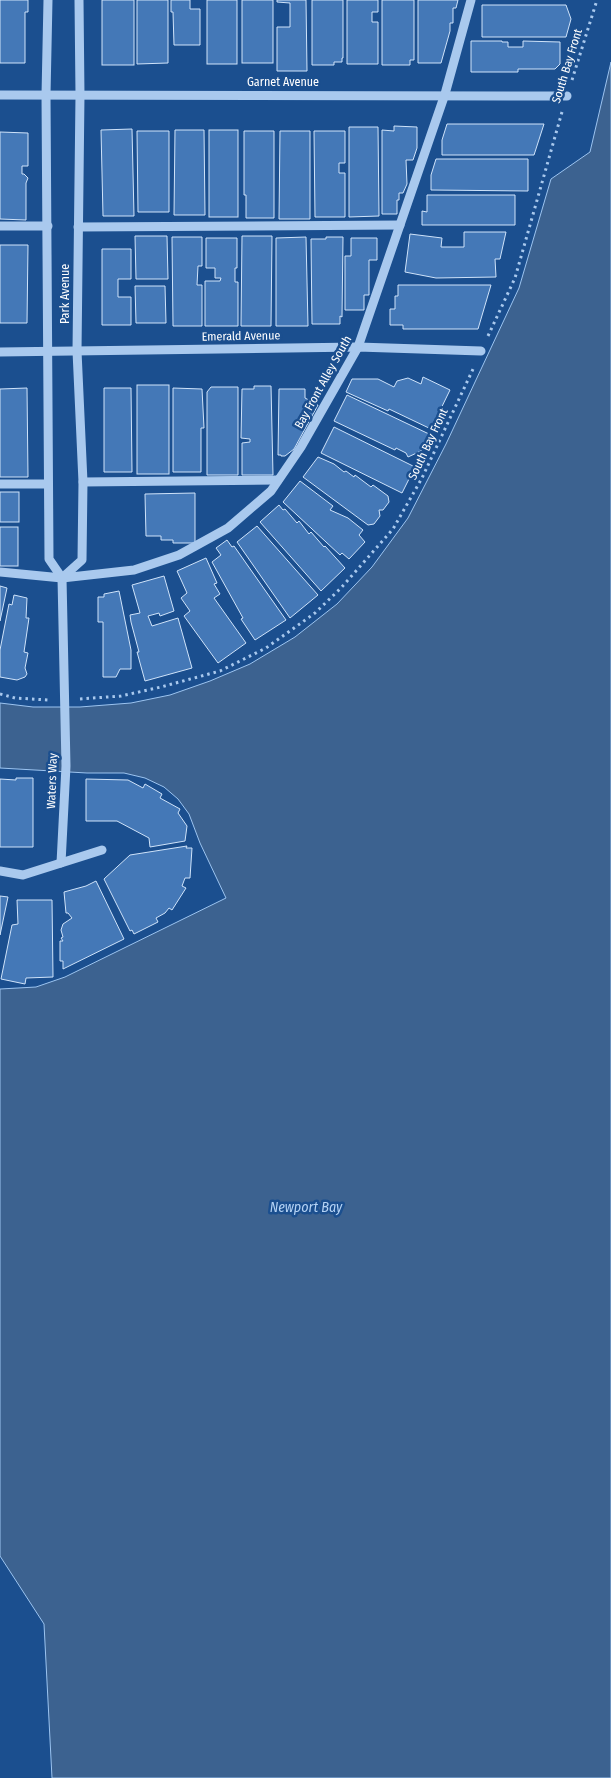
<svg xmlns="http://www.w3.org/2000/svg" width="611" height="1778" viewBox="0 0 611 1778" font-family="'Fira Sans Condensed',sans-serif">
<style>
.water{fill:#3c6290;stroke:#9cc4f0}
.building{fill:#4478b7;stroke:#cfe3fa}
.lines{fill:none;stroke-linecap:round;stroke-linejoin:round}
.path{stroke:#a9c9ee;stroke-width:3;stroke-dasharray:2.5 4;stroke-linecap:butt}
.minor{stroke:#a9c9ee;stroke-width:9}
.labels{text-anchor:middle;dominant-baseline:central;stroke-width:5;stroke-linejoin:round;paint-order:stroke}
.street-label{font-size:12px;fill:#fff;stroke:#1b4f8f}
.water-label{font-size:14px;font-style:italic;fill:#b5d3f5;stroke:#1b4f8f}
</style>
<rect width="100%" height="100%" fill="#1b4f8f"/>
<polygon class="water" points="611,62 611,1778 52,1778 44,1624 0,1556 0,989 36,987 65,977 226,898 200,843 189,814 178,799 164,787 145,778 124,773 87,773 0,768 0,703 33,707 80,707 131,703 170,695 210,681 250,664 295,637 337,604 372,567 408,518 446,444 519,288 551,179 590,152"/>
<g class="building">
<polygon points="0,0 28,0 28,12 25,12 25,63 0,63"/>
<rect x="102" y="0" width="32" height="65"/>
<polygon points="137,0 168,0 168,63 137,64"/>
<polygon points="171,0 190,0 190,9 200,9 200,45 174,45 173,12 171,12"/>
<rect x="207" y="0" width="30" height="64"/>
<rect x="242" y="0" width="31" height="63"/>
<polygon points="277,0 306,0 307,71 277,71 277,27 290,27 290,3 277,2"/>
<polygon points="312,0 343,0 343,58 342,58 342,62 334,62 334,65 312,65"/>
<polygon points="347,0 378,0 378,12 372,12 372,22 378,22 378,64 347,64"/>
<polygon points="382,0 414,0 414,60 410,60 410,65 382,65"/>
<polygon points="418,0 458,0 456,8 453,8 453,23 450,23 450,31 441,63 418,63"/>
<polygon points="482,5 566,5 571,19 566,37 482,37"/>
<polygon points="471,41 502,41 502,42 508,42 508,47 523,47 523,41 560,42 560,64 555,69 518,69 518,72 471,72"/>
<polygon points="447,124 544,124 534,155 442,155 442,140"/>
<polygon points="394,126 417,127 417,148 413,160 406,160 407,184 403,193 399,193 399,200 397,200 397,214 382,214 382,130 394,131"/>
<polygon points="349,127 378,127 379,216 349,217"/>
<polygon points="132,129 134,216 103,216 101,130"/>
<polygon points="175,130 204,130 205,215 174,215"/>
<rect x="209" y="130" width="29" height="87"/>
<polygon points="137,131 169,131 169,212 138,212"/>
<polygon points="244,131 274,131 274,218 246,218 246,195 244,195"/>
<polygon points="280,131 310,131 310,219 279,219"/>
<polygon points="314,131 345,131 345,163 339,163 339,173 345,173 345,217 315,217"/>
<polygon points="0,132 28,133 28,166 22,166 22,174 24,174 28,178 26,183 26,220 0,219"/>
<polygon points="436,159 528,159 528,191 431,190 431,175"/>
<polygon points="427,195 515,195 515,225 422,225 422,211 427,212"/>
<polygon points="464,232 506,232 500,259 495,259 496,277 436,278 405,272 410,234 442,238 441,247 464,247"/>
<polygon points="135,236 167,236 168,279 136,279"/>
<polygon points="242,236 272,236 271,326 241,326"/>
<polygon points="172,237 202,237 202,266 198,266 197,285 202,285 202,326 173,326"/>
<polygon points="306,237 308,326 276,326 276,238"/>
<polygon points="326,237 343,237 342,317 340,316 340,324 312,324 311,239 326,239"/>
<polygon points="206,238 237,238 237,268 235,268 235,282 238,282 238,326 205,326 205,281 220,281 221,278 215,278 215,268 206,268"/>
<polygon points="351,238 377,238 377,260 369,260 369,295 364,295 364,310 345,310 345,256 351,256"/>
<polygon points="0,245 28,245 27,323 0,323"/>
<polygon points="102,249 131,249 131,279 118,279 118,297 131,297 131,325 102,325"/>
<polygon points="398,285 491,285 478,329 403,329 403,325 390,325 390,309 395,309 395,296 398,296"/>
<polygon points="135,286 165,286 166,323 136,323"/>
<polygon points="423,377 450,390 431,429 389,409 388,411 346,392 352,379 378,379 394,387 397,381 408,378 421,384"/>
<rect x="137" y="385" width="32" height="89"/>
<polygon points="254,386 271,386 273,475 242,475 242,443 250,442 250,439 241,438 242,389 254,389"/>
<polygon points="211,387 238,387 238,475 207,475 207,392"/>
<polygon points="27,388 28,477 0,477 0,389"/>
<polygon points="104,388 131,388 132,472 104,472"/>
<polygon points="173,388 202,389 204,428 201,428 201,472 173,472"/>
<polygon points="279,389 305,389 305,398 318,405 294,449 285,456 281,456 281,455 278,455"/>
<polygon points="347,395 429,434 421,451 408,457 406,453 396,448 395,450 334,421"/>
<polygon points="334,427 415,467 402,493 321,453"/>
<polygon points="318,457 334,464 344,472 346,471 354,477 355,475 371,487 373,485 388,496 389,502 383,510 379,510 380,516 374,524 368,525 303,477"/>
<polygon points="300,481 333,506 330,510 348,518 363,530 359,535 365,542 349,559 342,553 340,555 283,502"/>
<rect x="0" y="492" width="19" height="30"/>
<polygon points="195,493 195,543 173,543 173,540 161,540 161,536 146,536 145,494"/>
<polygon points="279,505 283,510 285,509 297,523 299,521 309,534 311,532 324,547 325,546 345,568 321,591 260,522"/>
<polygon points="257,526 318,595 290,618 237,542"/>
<rect x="0" y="527" width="18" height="39"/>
<polygon points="227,540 232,547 234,546 286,620 255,640 241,619 243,618 212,562 221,555 216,548"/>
<polygon points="206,558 217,583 214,584 220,594 214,598 246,643 218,663 184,616 190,611 181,598 187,593 177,571"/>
<polygon points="164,576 174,611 160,616 159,613 148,616 152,626 178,618 192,668 145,681 137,652 139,652 131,622 130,615 140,613 132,585"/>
<polygon points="0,586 7,588 0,621"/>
<polygon points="119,591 131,650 131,669 120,669 116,677 103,677 103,622 98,622 98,597 104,597 104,594"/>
<polygon points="14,595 27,598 26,618 29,618 24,652 28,653 25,668 27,674 25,677 17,680 0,677 0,650 9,604 12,605"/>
<polygon points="16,778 33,778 33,847 0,847 0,779 16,780"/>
<polygon points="86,779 128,780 143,788 145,784 162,794 160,798 180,809 178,813 187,826 185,841 150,847 149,838 117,821 86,821"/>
<polygon points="187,846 186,848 192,848 190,878 185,878 182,886 186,888 172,910 169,908 165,913 156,918 158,922 134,934 132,930 130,931 104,879 130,855"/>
<polygon points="96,881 124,939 63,969 63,961 60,961 60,941 63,941 61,938 63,937 61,930 63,924 72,918 68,913 66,913 64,892 86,886"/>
<polygon points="0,896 8,897 0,935"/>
<polygon points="17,900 52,900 53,977 26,978 25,984 1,979 12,925 18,924"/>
</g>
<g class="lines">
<g class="path">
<polyline points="572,80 597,0"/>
<polyline points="488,336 515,278 562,112"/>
<polyline points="0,694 15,698 49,700"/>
<polyline points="80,699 121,696 161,687 220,671 266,648 315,613 341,588 393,529 422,478 474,367"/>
</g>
<g class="minor">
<polyline points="48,0 46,95 49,559 62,578 66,766 61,863"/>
<polyline points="0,95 567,96"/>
<polyline points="0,226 48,226"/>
<polyline points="78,227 400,225"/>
<polyline points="0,352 358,347 481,351"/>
<polyline points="83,482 278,480"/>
<polyline points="0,484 47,484"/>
<polyline points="0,572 62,578 134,570 179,555 228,528 271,491 301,447 358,347 445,94 471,0"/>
<polyline points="62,578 82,560 83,482 77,351 80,95 79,0"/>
<polyline points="0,871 23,875 102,850"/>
</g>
</g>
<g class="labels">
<g class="street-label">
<text transform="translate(567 66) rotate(-73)">South Bay Front</text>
<text x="283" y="82">Garnet Avenue</text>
<text transform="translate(65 294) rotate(-90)">Park Avenue</text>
<text transform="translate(241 336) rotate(-1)">Emerald Avenue</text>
<text transform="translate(323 382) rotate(-61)">Bay Front Alley South</text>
<text transform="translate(428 444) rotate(-65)">South Bay Front</text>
<text transform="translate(52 781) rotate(-88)">Waters Way</text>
</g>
<g class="water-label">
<text x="306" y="1207">Newport Bay</text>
</g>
</g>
</svg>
